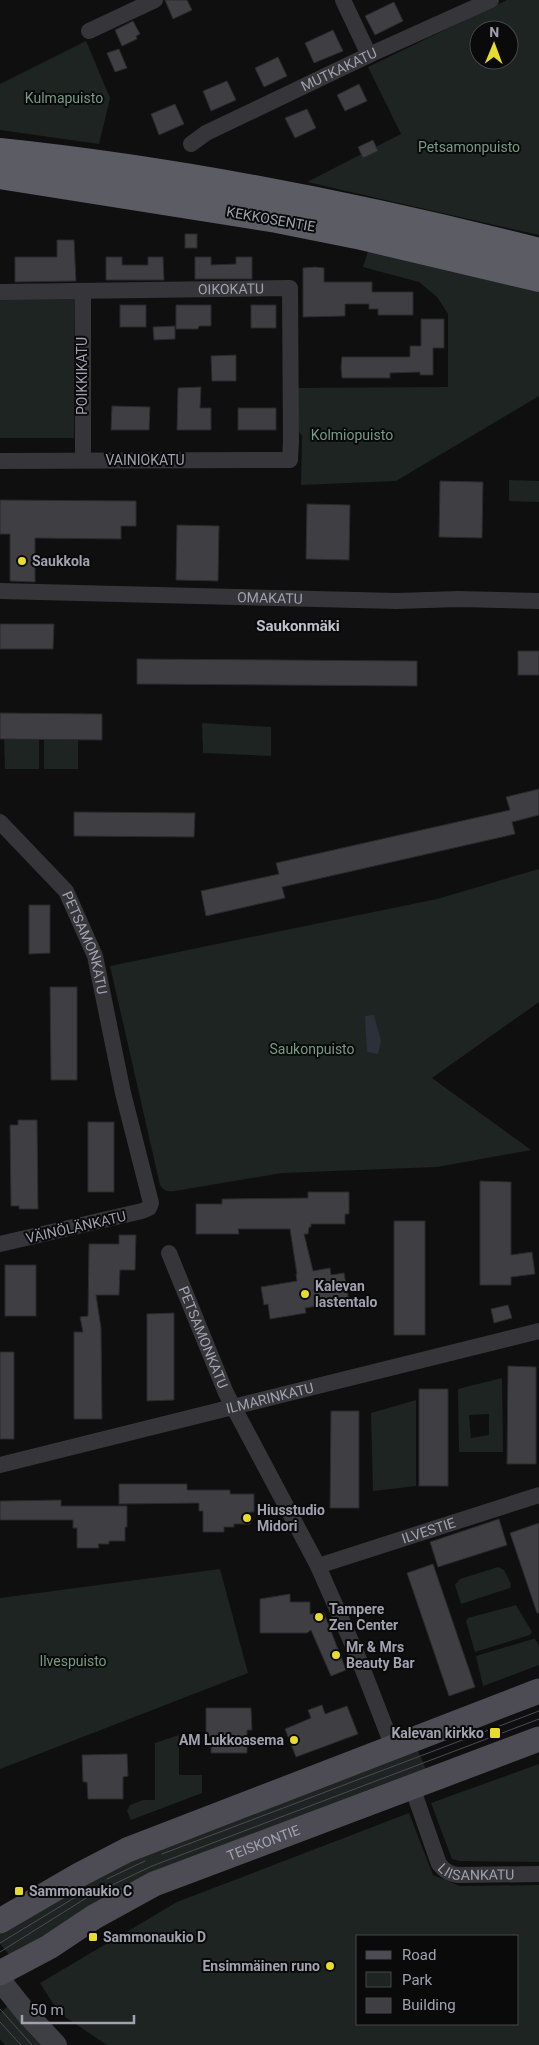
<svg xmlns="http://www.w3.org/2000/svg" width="539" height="2045" viewBox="0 0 539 2045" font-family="Roboto,sans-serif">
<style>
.green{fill:#1e2421;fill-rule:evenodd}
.water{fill:#2b303a}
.building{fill:#3e3e43;stroke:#2a292c}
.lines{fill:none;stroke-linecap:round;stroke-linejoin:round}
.street{stroke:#35353a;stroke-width:16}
.secondary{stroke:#3e3e45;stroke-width:22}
.primary{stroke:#4d4c54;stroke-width:25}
.highway{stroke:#5c5c65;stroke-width:28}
.tram{stroke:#4c4c54;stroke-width:1}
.poi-dot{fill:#e7db30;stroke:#0a0a0b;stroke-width:2}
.labels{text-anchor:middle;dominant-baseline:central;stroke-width:4;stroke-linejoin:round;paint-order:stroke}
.street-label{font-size:14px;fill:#a1a1b0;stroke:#0a0a0b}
.park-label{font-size:14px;fill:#789b84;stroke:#0a0a0b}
.poi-label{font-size:14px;font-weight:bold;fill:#a1a1b0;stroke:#0a0a0b;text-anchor:start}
.neighbourhood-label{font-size:15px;font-weight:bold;fill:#c1c1cd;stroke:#0a0a0b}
</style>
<rect width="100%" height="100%" fill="#0f0f10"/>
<g class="green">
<path d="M507 0H539V235L307 182 401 134 368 67ZM479 30H509V60H479Z"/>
<polygon points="86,41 110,98 99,144 0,130 0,84"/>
<polygon points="368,251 539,290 539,396 396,481 301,485 302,436 298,431 297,388 448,387 448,314 437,297 419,282 363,267"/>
<polygon points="0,299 75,299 74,438 0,438"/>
<polygon points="509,480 539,481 539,502 509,501"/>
<polygon points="202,723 271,727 271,756 203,753"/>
<polygon points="4,739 39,740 39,769 5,769"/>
<rect x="44" y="740" width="34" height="29"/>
<path d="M539 869V1002L432 1078 531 1150 437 1167 282 1173 175 1191C168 1192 164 1191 160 1185L110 966 437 899Z"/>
<path d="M502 1378 503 1452H459L458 1389ZM489 1414V1435L471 1438 469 1415Z"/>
<polygon points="416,1400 416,1486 373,1491 371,1413"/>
<polygon points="498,1567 504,1570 511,1584 510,1588 461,1604 455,1585 460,1579"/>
<polygon points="220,1569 248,1673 0,1769 0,1598"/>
<polygon points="516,1605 532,1632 530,1635 475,1652 466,1621 468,1618"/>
<polygon points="533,1639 535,1639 539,1645 539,1665 483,1686 476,1656"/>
<polygon points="179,1735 179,1775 202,1775 202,1793 131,1820 127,1811 130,1805 143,1800 155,1800 155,1743"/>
<polygon points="416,1747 427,1771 11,1957 0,1944 0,1931 94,1873"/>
<polygon points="539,1764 539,1862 459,1861 452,1859 431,1803"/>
<path d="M409 1813 433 1875 460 1886 539 1885V2045H107L59 2013 40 1983 177 1902ZM358 1936H518V2024H358Z"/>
<polygon points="9,2005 45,2045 5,2045 0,2039 0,2013"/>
</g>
<polygon class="water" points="374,1015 381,1041 378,1054 367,1052 365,1016"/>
<g class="building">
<polygon points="165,0 187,0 192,10 173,19"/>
<polygon points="394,2 403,21 375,35 365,16"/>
<polygon points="133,21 140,34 136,36 137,39 122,46 115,30"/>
<polygon points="333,30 343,51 314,63 305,43"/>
<polygon points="119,49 127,68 115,72 107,53"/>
<polygon points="278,57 287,76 264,87 255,68"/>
<polygon points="227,81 236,100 211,111 203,91"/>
<polygon points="359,84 367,101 345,111 337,95"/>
<polygon points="175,104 184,124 159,135 151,114"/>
<polygon points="307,109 316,128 295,138 285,118"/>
<polygon points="373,140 378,151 363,158 358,147"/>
<rect x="185" y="234" width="12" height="14"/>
<polygon points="57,240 74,240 76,281 15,282 15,257 57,257"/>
<polygon points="106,257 122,257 122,265 148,265 148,257 163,257 164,280 106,280"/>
<polygon points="195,257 211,257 211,265 236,264 236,257 252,257 252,279 195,279"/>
<polygon points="315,267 324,268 324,282 372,282 372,292 413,292 413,315 378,315 378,309 369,309 369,304 345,304 345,316 303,317 303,268"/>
<rect x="120" y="305" width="26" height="22"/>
<polygon points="176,305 211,305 211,326 199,326 198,329 176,329"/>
<rect x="251" y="305" width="25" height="23"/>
<polygon points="421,319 444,319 444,348 433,348 433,375 420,375 420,372 390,373 390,378 342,378 341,367 342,357 410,357 410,346 421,346"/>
<polygon points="175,326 175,339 154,340 153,327"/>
<polygon points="236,355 236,381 212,381 211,356"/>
<polygon points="201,387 200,408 211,408 211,430 177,430 178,388"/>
<polygon points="112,406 150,407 149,430 111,430"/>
<rect x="238" y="408" width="38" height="22"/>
<polygon points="440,481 483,482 482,538 439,537"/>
<polygon points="0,500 136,501 136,526 121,526 121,539 35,538 35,582 10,581 10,534 0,534"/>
<polygon points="307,504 350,505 349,560 306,559"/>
<polygon points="177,525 219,526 218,581 176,580"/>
<polygon points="0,624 54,624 53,649 0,649"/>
<rect x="518" y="651" width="21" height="24"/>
<polygon points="137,659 417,661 417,686 137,684"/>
<polygon points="0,713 102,714 102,740 0,739"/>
<polygon points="539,789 539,815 512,822 515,834 282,887 285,898 206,916 201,891 279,874 276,863 510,810 506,797"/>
<polygon points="74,812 195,813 194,837 74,836"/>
<polygon points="29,905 50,905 50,953 29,954"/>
<polygon points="50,987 77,987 77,1080 51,1080"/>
<polygon points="18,1120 37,1120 38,1209 19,1209 19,1206 11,1206 10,1125 18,1125"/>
<rect x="88" y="1122" width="26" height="70"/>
<polygon points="480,1181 511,1182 511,1255 532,1252 535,1274 511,1277 511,1285 480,1285"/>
<polygon points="308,1192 349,1192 349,1214 345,1214 345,1224 311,1224 311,1227 309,1227 308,1234 304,1234 313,1271 330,1268 331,1275 344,1273 349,1301 305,1308 306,1313 270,1319 268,1304 264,1305 261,1287 297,1281 296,1274 297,1274 290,1229 238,1229 239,1234 196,1234 196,1204 222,1204 222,1199 308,1198"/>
<rect x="394" y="1221" width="31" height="114"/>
<polygon points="119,1235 136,1235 135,1270 120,1270 119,1295 96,1295 101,1328 102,1419 74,1419 74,1332 83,1332 80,1317 88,1316 89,1244 119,1244"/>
<rect x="5" y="1265" width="31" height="51"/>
<polygon points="508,1305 512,1318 494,1323 491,1309"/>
<polygon points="174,1313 174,1400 147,1401 147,1314"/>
<rect x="0" y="1352" width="14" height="87"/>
<polygon points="508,1366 536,1367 536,1464 507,1464"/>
<rect x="419" y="1389" width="29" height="97"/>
<polygon points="331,1411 359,1411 359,1508 330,1508"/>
<polygon points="119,1484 187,1484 187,1490 230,1490 230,1494 254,1494 254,1512 250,1512 250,1524 234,1524 234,1527 224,1527 224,1532 203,1532 203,1511 199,1511 199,1503 119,1504"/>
<polygon points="61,1500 61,1506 127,1506 127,1527 125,1527 125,1541 109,1541 109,1544 98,1544 99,1548 77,1548 77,1528 73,1528 73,1520 0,1520 0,1501"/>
<polygon points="499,1519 507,1545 438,1567 430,1542"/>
<polygon points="539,1523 539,1613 537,1613 510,1533"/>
<polygon points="433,1564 475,1687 449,1696 407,1573"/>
<polygon points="290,1594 290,1602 310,1602 310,1614 324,1613 346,1670 331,1676 311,1630 307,1633 260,1633 260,1599"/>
<polygon points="322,1705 325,1714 347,1706 358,1734 296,1757 285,1729 311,1718 308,1710"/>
<polygon points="206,1708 251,1708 252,1730 247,1730 247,1753 211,1753 211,1736 206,1736"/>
<polygon points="127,1754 128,1776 123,1777 123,1799 88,1799 87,1782 83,1782 82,1755"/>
</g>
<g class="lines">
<g class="street">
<polyline points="343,0 369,55"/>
<polyline points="89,31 155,0"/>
<path id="s1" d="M191 144 206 133 369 55 491 0"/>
<polyline points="83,291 83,460"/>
<path id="s2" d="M0 292 290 288 291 442 290 460 0 461"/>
<path id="s3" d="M0 591 397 601 458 599 539 601"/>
<path id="s4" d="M0 822 66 891 95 956 123 1093 151 1203 149 1208 142 1211 0 1244"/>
<path id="s5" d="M169 1253 226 1393 318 1566 358 1657 393 1747"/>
<path id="s6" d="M0 1465 539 1331"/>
<path id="s7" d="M318 1566 539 1495"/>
<path id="s8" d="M412 1787 439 1864C445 1871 449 1874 459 1875L539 1874"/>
</g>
<polyline class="secondary" points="0,1980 27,2014 56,2045"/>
<g class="primary">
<polyline points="0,1921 79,1875 127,1850 539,1691"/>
<path id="s9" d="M0 1973 49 1947 94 1917 154 1884 539 1739"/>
</g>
<g class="highway">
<path d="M0 152C182 171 362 207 539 252"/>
<polyline points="0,175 277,219 357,235 539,278"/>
</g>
<g class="tram">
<polyline points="162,1854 539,1711"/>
<polyline points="107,1879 145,1861"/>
<polyline points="0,1943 79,1895"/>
<polyline points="0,1952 91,1895 152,1866 539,1719"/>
<polyline points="0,2009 32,2045"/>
<polyline points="0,2022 21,2045"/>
</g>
</g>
<g class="poi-dot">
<circle cx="22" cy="561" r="5"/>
<circle cx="305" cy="1294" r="5"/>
<circle cx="247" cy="1518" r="5"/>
<circle cx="319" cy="1617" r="5"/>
<circle cx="336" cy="1655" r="5"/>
<rect x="489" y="1727" width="12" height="12" rx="2.5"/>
<circle cx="294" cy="1740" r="5"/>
<rect x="14" y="1886" width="10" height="10" rx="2.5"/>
<rect x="88" y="1932" width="10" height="10" rx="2.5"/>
<circle cx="330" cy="1966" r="5"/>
</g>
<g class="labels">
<g class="street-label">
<text stroke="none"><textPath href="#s1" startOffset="166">MUTKAKATU</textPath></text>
<text transform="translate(271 219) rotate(10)">KEKKOSENTIE</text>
<text stroke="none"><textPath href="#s2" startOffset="231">OIKOKATU</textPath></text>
<text transform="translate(82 376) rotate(-90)">POIKKIKATU</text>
<text x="145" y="460">VAINIOKATU</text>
<text stroke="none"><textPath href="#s3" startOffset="270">OMAKATU</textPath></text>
<text stroke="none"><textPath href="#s4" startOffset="151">PETSAMONKATU</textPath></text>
<text transform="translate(76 1227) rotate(-13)">VÄINÖLÄNKATU</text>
<text stroke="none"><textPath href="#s5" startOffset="91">PETSAMONKATU</textPath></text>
<text stroke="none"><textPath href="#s6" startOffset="278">ILMARINKATU</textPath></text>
<text stroke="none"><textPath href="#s7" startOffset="116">ILVESTIE</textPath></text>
<text stroke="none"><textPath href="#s9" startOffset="295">TEISKONTIE</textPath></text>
<text stroke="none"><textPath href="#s8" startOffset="122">LIISANKATU</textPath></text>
</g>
<g class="park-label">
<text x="64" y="98">Kulmapuisto</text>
<text x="469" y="147">Petsamonpuisto</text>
<text x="352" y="435">Kolmiopuisto</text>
<text x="312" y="1049">Saukonpuisto</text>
<text x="73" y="1661">Ilvespuisto</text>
</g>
<g class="poi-label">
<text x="32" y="561">Saukkola</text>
<text x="315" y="1286">Kalevan<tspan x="315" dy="16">lastentalo</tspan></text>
<text x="257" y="1510">Hiusstudio<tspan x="257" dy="16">Midori</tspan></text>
<text x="329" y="1609">Tampere<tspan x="329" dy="16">Zen Center</tspan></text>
<text x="346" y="1647">Mr &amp; Mrs<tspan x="346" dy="16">Beauty Bar</tspan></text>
<text x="484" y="1733" text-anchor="end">Kalevan kirkko</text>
<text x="284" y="1740" text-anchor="end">AM Lukkoasema</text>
<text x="29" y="1891">Sammonaukio C</text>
<text x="103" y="1937">Sammonaukio D</text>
<text x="320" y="1966" text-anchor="end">Ensimmäinen runo</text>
</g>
<g class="neighbourhood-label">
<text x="298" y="626">Saukonmäki</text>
</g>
</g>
<rect x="356" y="1935" width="162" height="90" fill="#0a0a0b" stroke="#46464d"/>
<rect x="366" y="1951" width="25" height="8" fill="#4d4c54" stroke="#46464d"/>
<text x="402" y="1960" font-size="15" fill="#a1a1b0">Road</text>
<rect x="366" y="1972" width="25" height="15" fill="#1e2421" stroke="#46464d"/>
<text x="402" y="1985" font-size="15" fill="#a1a1b0">Park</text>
<rect x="366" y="1998" width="25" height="15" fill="#3e3e43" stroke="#46464d"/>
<text x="402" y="2010" font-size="15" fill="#a1a1b0">Building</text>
<g transform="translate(494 45) rotate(1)"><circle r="24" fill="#0a0a0b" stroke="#46464d"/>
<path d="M0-4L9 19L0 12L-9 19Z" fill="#e7db30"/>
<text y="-8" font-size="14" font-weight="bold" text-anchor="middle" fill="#a1a1b0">N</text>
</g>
<path d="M22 2015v8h112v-8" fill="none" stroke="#a1a1b0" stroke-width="2.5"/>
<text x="30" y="2015" font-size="15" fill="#a1a1b0" stroke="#0a0a0b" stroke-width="4" paint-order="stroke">50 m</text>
</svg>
